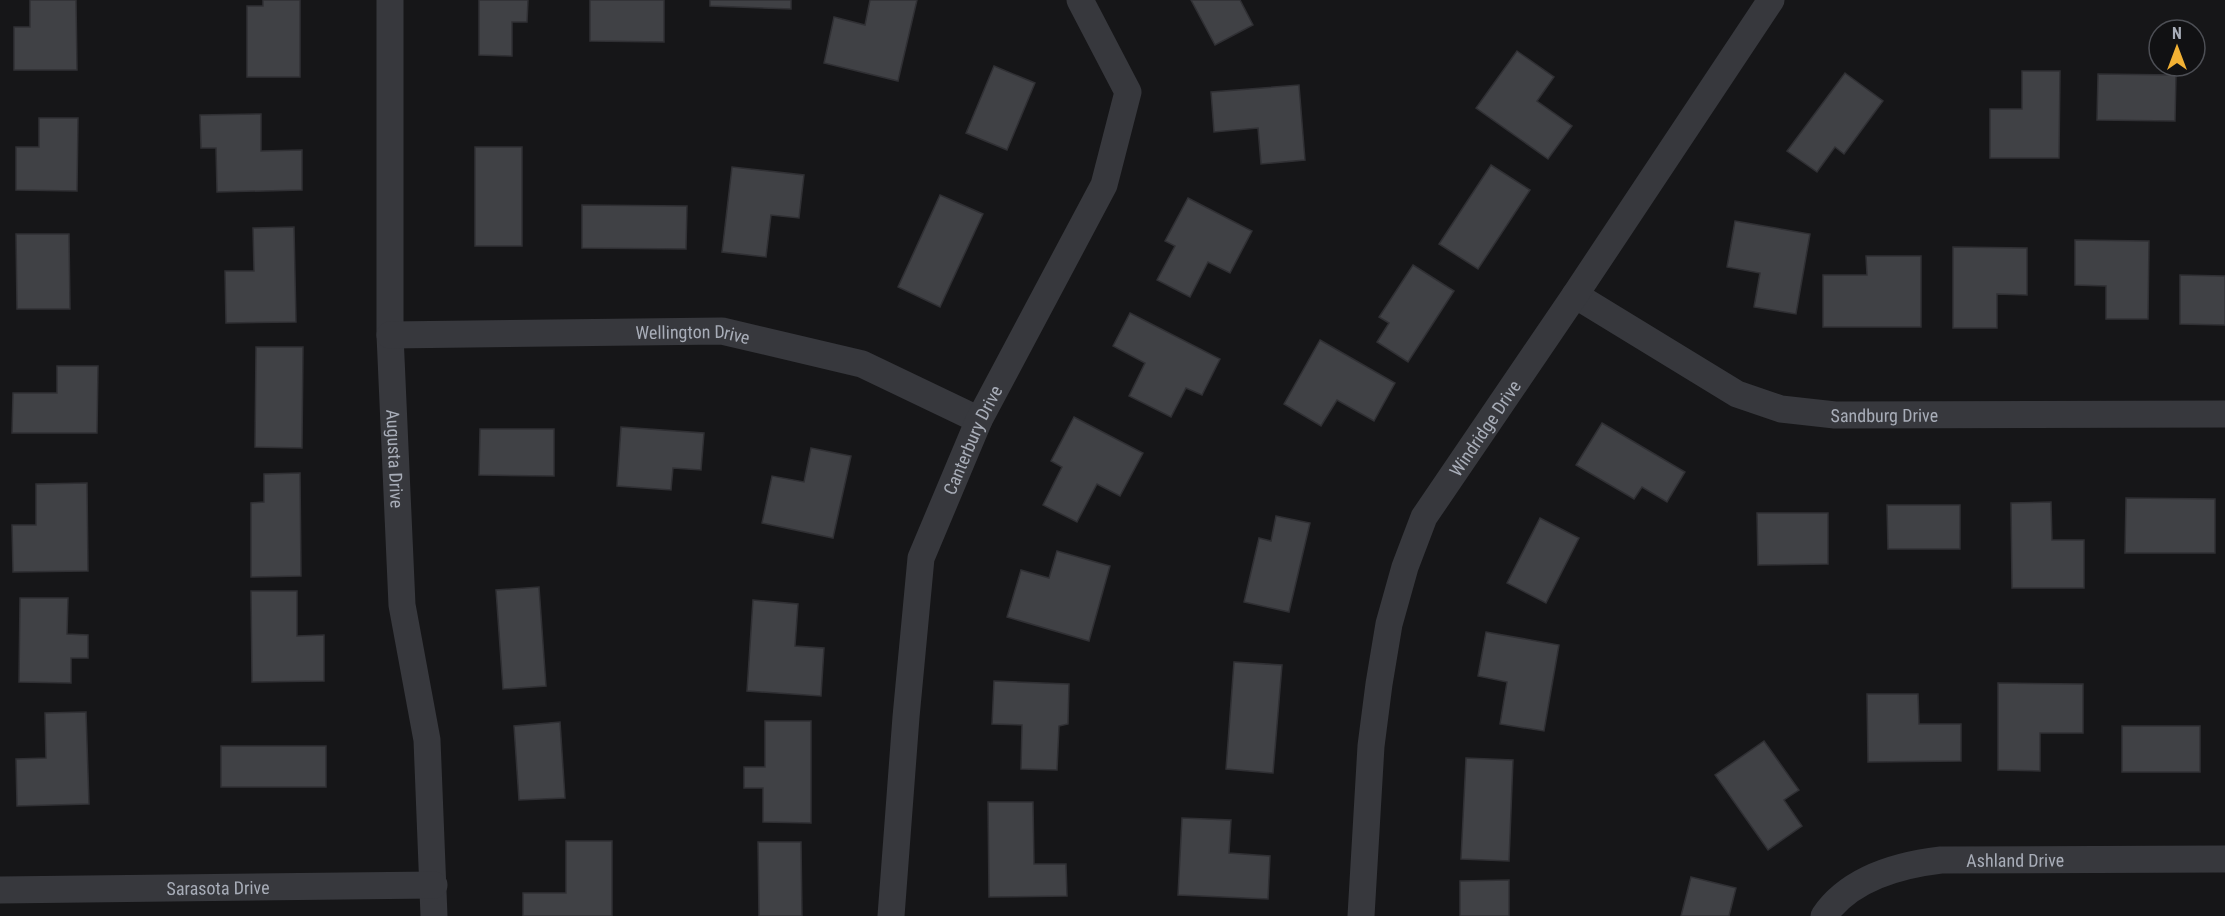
<svg xmlns="http://www.w3.org/2000/svg" width="2225" height="916" viewBox="0 0 2225 916" font-family="'Roboto Condensed',sans-serif">
<style>
.building{fill:#404145;stroke:#303034;stroke-width:1.5}
.lines{fill:none;stroke-linecap:round;stroke-linejoin:round}
.street{stroke:#37383d;stroke-width:27}
.labels{text-anchor:middle;dominant-baseline:central;stroke-width:4.5;stroke-linejoin:round;paint-order:stroke}
.street-label{font-size:18px;fill:#a8adb8;stroke:#111113}
</style>
<rect width="100%" height="100%" fill="#161618"/>
<g class="building">
<polygon points="30,0 76,0 77,70 14,70 14,27 30,27"/>
<polygon points="263,0 300,0 300,77 247,77 247,6 263,6"/>
<polygon points="479,0 528,0 527,22 512,22 512,56 479,55"/>
<polygon points="590,0 664,0 664,42 590,41"/>
<polygon points="710,0 791,0 791,9 710,6"/>
<polygon points="870,0 917,0 898,81 824,63 834,17 865,25"/>
<polygon points="1191,0 1240,0 1253,25 1215,45"/>
<polygon points="1517,51 1554,77 1537,101 1572,126 1548,159 1476,108"/>
<polygon points="994,66 1035,83 1007,150 966,133"/>
<polygon points="2022,71 2060,71 2059,158 1990,158 1990,109 2022,109"/>
<polygon points="1845,73 1883,101 1844,154 1835,147 1817,172 1787,151"/>
<polygon points="2098,74 2176,75 2175,121 2097,120"/>
<polygon points="1299,85 1305,160 1261,164 1258,128 1214,132 1211,92"/>
<polygon points="261,114 261,151 302,150 302,190 217,192 216,148 201,148 200,115"/>
<polygon points="39,118 78,118 77,191 16,190 16,147 39,147"/>
<rect x="475" y="147" width="47" height="99"/>
<polygon points="1491,165 1530,190 1478,269 1439,244"/>
<polygon points="732,167 804,175 799,218 771,215 766,257 722,252"/>
<polygon points="940,195 983,214 940,307 898,287"/>
<polygon points="1188,198 1252,231 1230,273 1208,262 1190,297 1157,280 1175,246 1165,241"/>
<polygon points="582,205 687,206 686,249 582,248"/>
<polygon points="1735,221 1810,234 1796,314 1754,307 1760,273 1727,267"/>
<polygon points="294,227 296,322 226,323 225,271 254,271 253,228"/>
<polygon points="16,234 69,234 70,309 17,309"/>
<polygon points="2075,240 2149,241 2148,319 2106,319 2106,286 2075,285"/>
<polygon points="1953,247 2027,248 2027,295 1997,294 1997,328 1953,328"/>
<polygon points="1866,256 1921,256 1921,327 1823,327 1823,275 1867,275"/>
<polygon points="1413,265 1454,291 1408,362 1377,342 1389,323 1379,317"/>
<polygon points="2180,275 2225,276 2225,325 2180,324"/>
<polygon points="1130,313 1220,359 1202,395 1186,388 1171,417 1129,396 1145,363 1113,346"/>
<polygon points="1320,340 1395,383 1374,421 1337,400 1321,426 1284,404"/>
<polygon points="256,347 303,347 302,448 255,447"/>
<polygon points="57,366 98,366 97,433 12,433 13,393 57,393"/>
<polygon points="1074,417 1143,453 1120,496 1097,484 1077,522 1043,505 1062,467 1051,461"/>
<polygon points="1602,423 1685,472 1667,502 1642,487 1634,499 1576,465"/>
<polygon points="621,427 704,433 701,470 673,468 671,490 617,486"/>
<polygon points="480,429 554,429 554,476 479,475"/>
<polygon points="811,448 851,456 833,538 762,523 772,476 804,482"/>
<polygon points="300,473 301,576 251,577 251,503 264,502 264,474"/>
<polygon points="87,483 88,571 13,572 12,525 36,525 36,484"/>
<polygon points="2126,498 2215,499 2215,553 2125,553"/>
<polygon points="2051,502 2052,540 2084,540 2084,588 2012,588 2011,503"/>
<polygon points="1887,505 1960,505 1960,549 1888,549"/>
<polygon points="1757,513 1828,513 1828,564 1758,565"/>
<polygon points="1276,516 1310,523 1289,612 1244,602 1259,538 1271,541"/>
<polygon points="1540,518 1579,538 1546,603 1507,583"/>
<polygon points="1057,551 1110,566 1089,641 1007,617 1021,570 1049,578"/>
<polygon points="539,587 546,686 503,689 496,590"/>
<polygon points="251,591 297,591 297,636 324,635 324,681 252,682"/>
<polygon points="20,598 68,598 67,634 88,635 88,658 71,658 71,683 19,682"/>
<polygon points="753,600 798,604 795,646 824,648 821,696 747,691"/>
<polygon points="1486,632 1559,645 1544,731 1500,724 1507,682 1478,676"/>
<polygon points="1234,662 1282,665 1273,773 1226,769"/>
<polygon points="994,681 1069,684 1068,724 1059,726 1057,770 1021,769 1022,725 992,724"/>
<polygon points="1998,683 2083,684 2083,733 2040,733 2040,771 1998,770"/>
<polygon points="1867,694 1918,694 1919,724 1961,724 1961,761 1868,762"/>
<polygon points="86,712 89,804 17,806 16,759 46,758 45,713"/>
<polygon points="765,721 811,721 811,823 763,822 763,788 744,788 744,767 765,767"/>
<polygon points="560,722 565,798 519,800 514,726"/>
<rect x="2122" y="726" width="78" height="46"/>
<polygon points="1764,741 1799,790 1784,800 1802,826 1768,850 1715,775"/>
<rect x="221" y="746" width="105" height="41"/>
<polygon points="1466,758 1513,760 1509,861 1461,859"/>
<polygon points="988,802 1033,802 1034,864 1066,864 1067,896 989,897"/>
<polygon points="1182,818 1231,820 1229,853 1270,856 1268,899 1178,895"/>
<polygon points="566,841 612,841 612,916 523,916 523,893 566,893"/>
<polygon points="758,842 801,842 802,916 759,916"/>
<polygon points="1691,877 1736,888 1729,916 1681,916"/>
<polygon points="1509,880 1509,916 1460,916 1460,881"/>
</g>
<g class="lines">
<g class="street">
<path id="s1" d="M390 0V335L402 605 427 740 434 916"/>
<path id="s2" d="M1575 295 1737 394 1781 409 1835 415 2225 414"/>
<path id="s3" d="M390 335 722 331 862 364 979 420"/>
<path id="s4" d="M0 890 434 885"/>
<path id="s5" d="M891 916 906 717 921 558 979 420 1104 185 1128 92 1080 0"/>
<path id="s6" d="M1361 916 1371 746 1379 684 1389 624 1405 567 1424 517 1575 295 1771 0"/>
<path id="s7" d="M1824 916C1850 878 1898 865 1941 860L2225 859"/>
</g>
</g>
<g class="labels">
<g class="street-label">
<text stroke="none"><textPath href="#s3" startOffset="303">Wellington Drive</textPath></text>
<text stroke="none"><textPath href="#s2" startOffset="340">Sandburg Drive</textPath></text>
<text stroke="none"><textPath href="#s6" startOffset="514">Windridge Drive</textPath></text>
<text stroke="none"><textPath href="#s5" startOffset="488">Canterbury Drive</textPath></text>
<text stroke="none"><textPath href="#s1" startOffset="459">Augusta Drive</textPath></text>
<text stroke="none"><textPath href="#s7" startOffset="208">Ashland Drive</textPath></text>
<text stroke="none"><textPath href="#s4" startOffset="218">Sarasota Drive</textPath></text>
</g>
</g>
<g transform="translate(2177 48)"><circle r="28" fill="#111113" stroke="#4d4f55" stroke-width="1.5"/>
<path d="M0-4.5L10 22L0 15L-10 22Z" fill="#f2b134"/>
<text y="-9" font-size="16" font-weight="bold" text-anchor="middle" fill="#a8adb8">N</text>
</g>
</svg>
